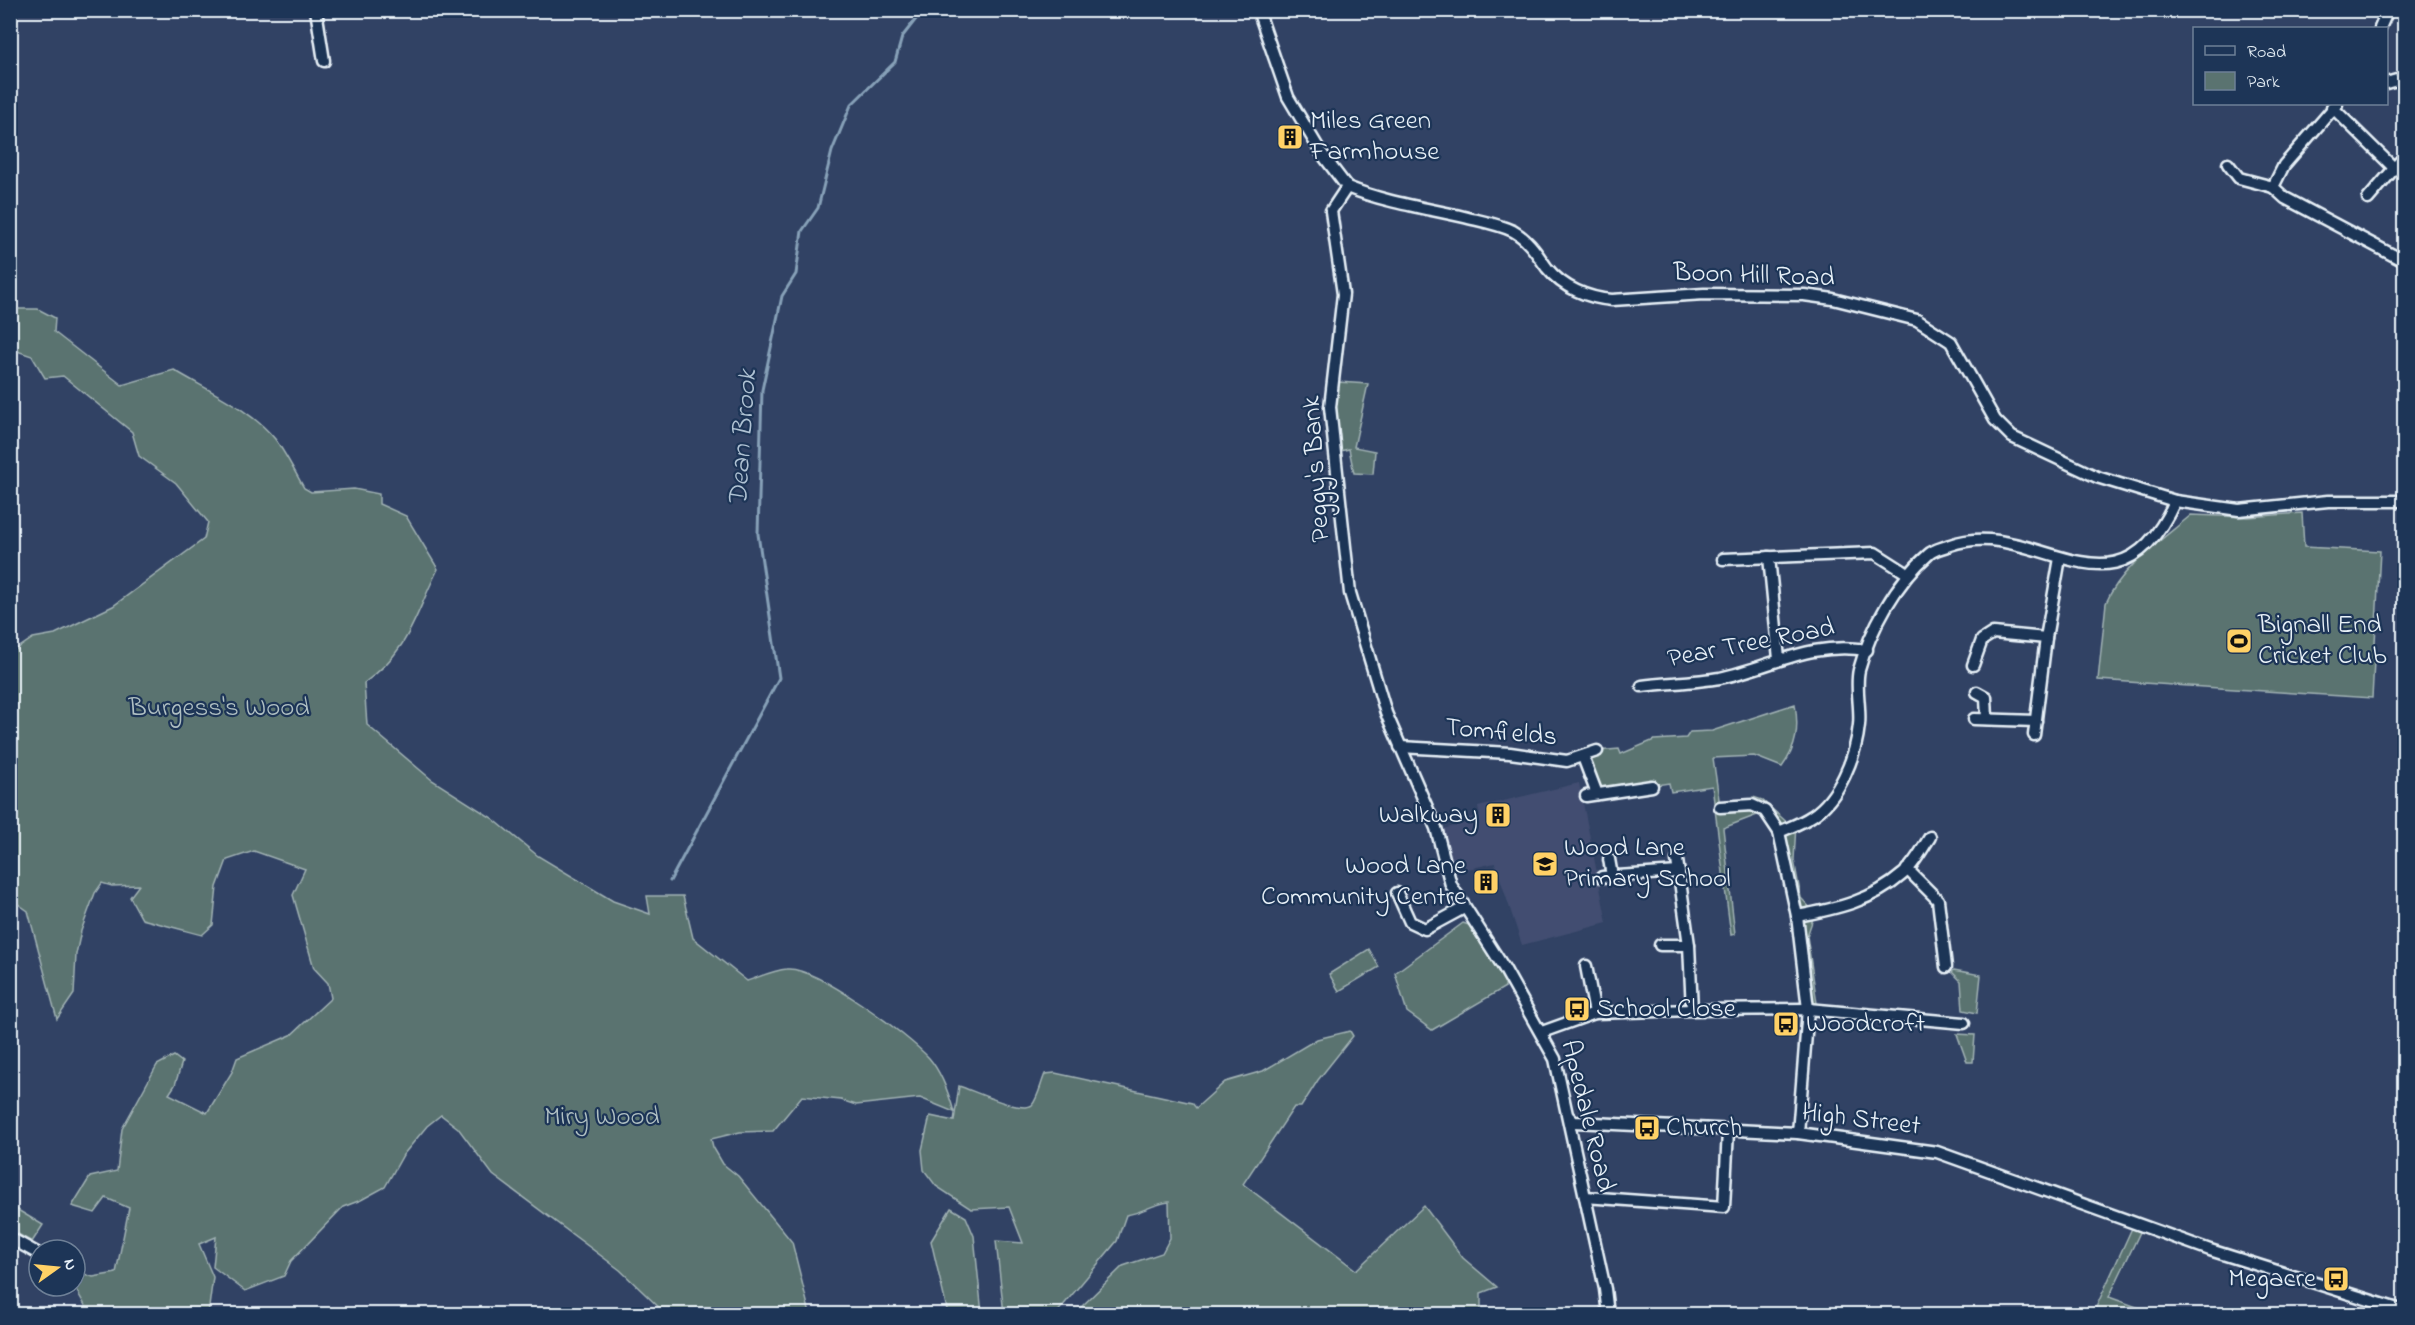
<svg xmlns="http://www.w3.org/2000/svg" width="2415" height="1325" viewBox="0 0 2415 1325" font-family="'Indie Flower',sans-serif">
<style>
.built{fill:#424e71}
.green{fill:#5a7370;stroke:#a1b2b4;stroke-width:1.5}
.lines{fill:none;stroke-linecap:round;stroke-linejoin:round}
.stream{stroke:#87a1b8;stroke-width:3}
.minor-casing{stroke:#e8f1f8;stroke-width:15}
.minor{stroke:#1d3557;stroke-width:10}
.labels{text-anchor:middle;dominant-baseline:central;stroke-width:4.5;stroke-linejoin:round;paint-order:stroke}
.poi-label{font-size:27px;fill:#e8f1f8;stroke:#1d3557;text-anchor:start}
.street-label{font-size:27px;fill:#e8f1f8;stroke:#1d3557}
.park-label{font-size:27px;fill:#afbfc2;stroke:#1d3557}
.water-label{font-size:28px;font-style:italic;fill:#afc2d3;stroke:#1d3557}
</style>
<rect width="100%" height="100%" fill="#314264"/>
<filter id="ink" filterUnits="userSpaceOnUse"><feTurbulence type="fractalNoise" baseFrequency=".0167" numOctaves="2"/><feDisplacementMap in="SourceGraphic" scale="12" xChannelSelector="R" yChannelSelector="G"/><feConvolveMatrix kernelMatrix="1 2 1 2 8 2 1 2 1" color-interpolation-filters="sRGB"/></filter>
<g filter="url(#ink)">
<polygon class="built" points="1579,783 1607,923 1522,945 1495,863 1454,872 1443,829 1466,823 1465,819 1480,815 1478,807"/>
<g class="green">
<path d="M11 304 18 309H38L55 318 54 332 122 385 174 370C207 390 251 409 275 439 286 454 295 472 304 488L311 492 354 489 379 494V504L406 516 438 569C414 617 410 650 364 683L367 725 432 780 492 818 538 856 613 901 650 914 647 896H683L693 938 747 981C759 977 774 970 787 969 816 966 908 1035 929 1058 942 1073 949 1094 954 1112L920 1098 856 1105 841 1100 802 1096 773 1131 740 1132 711 1139 713 1147 723 1164 738 1176 792 1242 810 1314H666L620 1270 493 1175 458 1128 441 1115 427 1126 403 1155 385 1187 361 1200 343 1207 291 1261 284 1276 245 1291 213 1267 216 1237 199 1244 213 1277 208 1314H90L74 1286 76 1271 93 1277 116 1273 129 1208 106 1198 95 1213 72 1206 90 1177 117 1171 122 1129 157 1065 174 1056 182 1062 175 1085 169 1094 207 1113 232 1072 237 1058 291 1035 331 998 328 983 314 968 293 895 305 869 254 851 227 860 217 887 213 925 202 935 142 919 130 897 139 885 112 886 102 883 95 893 81 931 76 954 74 994 57 1019 28 911 11 899V653L33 638 55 634 113 606 204 539 208 522 176 483 139 456 132 432 63 376 45 378 32 356 11 349Z"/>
<polygon points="1338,382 1368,384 1354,447 1375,451 1373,474 1354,473 1349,449 1340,451 1335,423"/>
<path d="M2302 513 2304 547 2380 551 2372 698 2098 680 2106 603C2121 567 2162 540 2191 515L2248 517Z"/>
<path d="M1795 704C1799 728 1797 747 1782 767L1754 756 1713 758 1720 806 1752 805 1753 797 1762 800 1791 826 1796 824 1794 860 1801 898 1815 913 1807 936 1818 1010 1808 1009 1779 832 1765 812 1723 828 1735 934 1731 935 1712 786 1671 792 1669 783 1597 794 1583 757 1597 751 1619 749 1621 754 1654 740 1686 738 1690 732 1712 731Z"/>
<polygon points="1463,923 1472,926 1507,986 1432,1030 1407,1012 1395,973"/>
<polygon points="1369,949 1379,967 1339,991 1329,974"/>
<polygon points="1954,970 1981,975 1977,1013 1963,1010 1961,981 1952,972"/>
<path d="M1350 1031 1353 1036 1318 1080 1301 1107H1294L1243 1184 1356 1270 1424 1206 1463 1258 1497 1287 1481 1293V1314H1074L1123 1266 1162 1253 1170 1238 1169 1202C1152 1204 1142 1213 1126 1215L1117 1241 1056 1314H1004L996 1241 1023 1243 1009 1207 971 1209 936 1186 924 1170 922 1150 930 1116 954 1121 959 1086C972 1090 1022 1114 1032 1105 1038 1098 1041 1083 1045 1074L1055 1073 1192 1103 1196 1108 1225 1082 1263 1071 1317 1039Z"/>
<polygon points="1957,1034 1975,1035 1973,1062 1967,1062"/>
<polygon points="11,1206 43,1225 32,1242 11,1230"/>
<polygon points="951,1208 966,1217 974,1236 982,1314 948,1314 931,1241"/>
<polygon points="2132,1228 2141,1230 2109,1297 2156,1314 2093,1314"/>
</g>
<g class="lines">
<polyline class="stream" points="670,881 779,678 758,534 762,390 782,296 796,274 802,231 818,208 832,151 851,105 895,62 902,37 923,10"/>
<defs>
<g id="minor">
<polyline points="316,10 324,61"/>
<polyline points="1258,10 1288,97 1322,154 1347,187"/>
<polyline points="2380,28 2388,10"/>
<polyline points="2386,83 2404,78"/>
<polyline points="2337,104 2284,165 2273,187 2285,198 2404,261"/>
<polyline points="2332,107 2394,168"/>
<polyline points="2228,164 2239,178 2273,187"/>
<polyline points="1347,187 1331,211 1343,294 1330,407 1350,593 1386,713 1436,828 1451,885 1504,968 1555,1059 1605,1289 1608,1314"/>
<path d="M1347 187C1384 202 1425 208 1464 217 1480 221 1498 224 1513 231 1529 240 1537 254 1547 268 1563 288 1588 298 1612 300L1704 294 1804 295 1833 299 1917 320 1951 342 1995 420 2012 437 2097 477 2175 501 2239 510 2328 501H2404"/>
<polyline points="2368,199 2404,157"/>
<polyline points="1769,557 1779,659"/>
<polyline points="1723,559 1875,553 1908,574"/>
<polyline points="1973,665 1982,640 1993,633 2046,638"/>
<path d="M1642 686C1668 683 1695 682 1720 678 1772 667 1810 641 1867 650"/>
<polyline points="1977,692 1986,697 1987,719"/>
<polyline points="1974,719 2036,721"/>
<polyline points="2034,735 2046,638 2060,558"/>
<polyline points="1400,747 1510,753 1567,761 1597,751"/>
<polyline points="1583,757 1597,794"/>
<polyline points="1586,796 1652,786"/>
<polyline points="1720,807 1752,805 1765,811 1779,832 1797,916 1808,1009 1798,1133"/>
<path d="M1779 832C1790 827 1802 823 1812 816 1839 799 1856 756 1859 725 1861 708 1855 687 1859 670 1870 630 1896 582 1929 554 1934 549 1943 548 1950 545 2036 515 2117 631 2175 501"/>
<polyline points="1609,859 1612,876"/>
<polyline points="1677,860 1689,945 1692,1010"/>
<polyline points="1907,869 1938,900 1946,967"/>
<polyline points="1602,877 1679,872"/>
<polyline points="1397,893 1410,922 1425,929 1464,908"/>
<path d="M1797 916C1836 909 1872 901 1903 874 1914 865 1922 849 1930 837"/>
<polyline points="1660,945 1689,945"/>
<polyline points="1586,966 1595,1013"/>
<polyline points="1542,1032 1595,1013 1692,1010 1808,1009 1964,1023"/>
<polyline points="1568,1116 1574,1122 1798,1133 1937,1152 2210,1250 2404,1311"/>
<polyline points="1585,1197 1724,1207 1728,1131"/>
<polyline points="10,1238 39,1254"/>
</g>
</defs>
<use href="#minor" class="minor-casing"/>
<use href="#minor" class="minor"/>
</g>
</g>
<defs>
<symbol id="building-square" viewBox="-11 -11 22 22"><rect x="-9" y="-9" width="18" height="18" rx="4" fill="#ffd166" stroke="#1d3557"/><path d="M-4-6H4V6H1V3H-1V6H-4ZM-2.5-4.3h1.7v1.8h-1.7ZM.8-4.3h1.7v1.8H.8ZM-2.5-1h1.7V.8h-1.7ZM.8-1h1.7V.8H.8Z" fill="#111"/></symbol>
<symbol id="stadium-square" viewBox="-11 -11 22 22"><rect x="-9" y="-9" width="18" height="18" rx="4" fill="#ffd166" stroke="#1d3557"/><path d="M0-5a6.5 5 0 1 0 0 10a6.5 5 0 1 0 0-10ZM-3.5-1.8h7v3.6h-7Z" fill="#111"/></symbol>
<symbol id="school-square" viewBox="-11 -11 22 22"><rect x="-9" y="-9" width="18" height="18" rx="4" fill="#ffd166" stroke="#1d3557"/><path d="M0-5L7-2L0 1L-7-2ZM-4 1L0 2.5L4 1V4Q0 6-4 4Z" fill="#111"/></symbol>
<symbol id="bus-square" viewBox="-11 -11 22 22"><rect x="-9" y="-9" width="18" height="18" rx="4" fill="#ffd166" stroke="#1d3557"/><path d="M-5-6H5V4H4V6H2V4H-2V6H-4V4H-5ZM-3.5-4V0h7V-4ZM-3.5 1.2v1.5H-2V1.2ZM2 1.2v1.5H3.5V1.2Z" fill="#111"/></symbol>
</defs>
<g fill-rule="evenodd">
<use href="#building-square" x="1275" y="122" width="30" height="30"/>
<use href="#stadium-square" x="2224" y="626" width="30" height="30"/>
<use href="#building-square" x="1483" y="800" width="30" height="30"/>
<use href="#school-square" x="1530" y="849" width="30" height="30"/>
<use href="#building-square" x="1471" y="867" width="30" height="30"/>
<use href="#bus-square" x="1562" y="994" width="30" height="30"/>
<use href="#bus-square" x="1771" y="1009" width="30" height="30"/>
<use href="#bus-square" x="1632" y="1113" width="30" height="30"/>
<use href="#bus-square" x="2321" y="1264" width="30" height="30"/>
</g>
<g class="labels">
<g class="poi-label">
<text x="1310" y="121">Miles Green<tspan x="1310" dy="31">Farmhouse</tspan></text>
<text x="2258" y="625">Bignall End<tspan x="2258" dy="31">Cricket Club</tspan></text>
<text x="1478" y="815" text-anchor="end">Walkway</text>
<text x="1564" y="848">Wood Lane<tspan x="1564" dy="31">Primary School</tspan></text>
<text x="1466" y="866" text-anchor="end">Wood Lane<tspan x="1466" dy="31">Community Centre</tspan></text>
<text x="1596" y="1009">School Close</text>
<text x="1806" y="1024">Woodcroft</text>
<text x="1666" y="1128">Church</text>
<text x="2316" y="1279" text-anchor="end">Megacre</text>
</g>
<g class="street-label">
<text transform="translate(1754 276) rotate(2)">Boon Hill Road</text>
<text transform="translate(1317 469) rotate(-94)">Peggy's Bank</text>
<text transform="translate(1751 644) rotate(-11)">Pear Tree Road</text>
<text transform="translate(1501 733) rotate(5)">Tomfields</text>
<text transform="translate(1587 1116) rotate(76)">Apedale Road</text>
<text transform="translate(1861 1120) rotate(7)">High Street</text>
</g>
<g class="park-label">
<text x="219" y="708">Burgess's Wood</text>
<text x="602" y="1117">Miry Wood</text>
</g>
<g class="water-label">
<text transform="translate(744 438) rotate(-86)">Dean Brook</text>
</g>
</g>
<rect width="2415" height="1325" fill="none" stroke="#1d3557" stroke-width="36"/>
<rect x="18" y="18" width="2379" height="1289" fill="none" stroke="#e8f1f8" stroke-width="2" filter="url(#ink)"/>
<rect x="2193" y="27" width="195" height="78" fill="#1d3557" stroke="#6e8097" stroke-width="1.5"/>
<rect x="2205" y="46" width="30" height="9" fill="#1d3557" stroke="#6e8097" stroke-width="1.5"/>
<text x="2247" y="57" font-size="18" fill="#e8f1f8">Road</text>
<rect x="2205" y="72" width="30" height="18" fill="#5a7370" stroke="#6e8097" stroke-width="1.5"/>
<text x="2247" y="87" font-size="18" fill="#e8f1f8">Park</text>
<g transform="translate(57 1268) rotate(75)"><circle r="28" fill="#1d3557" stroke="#6e8097" stroke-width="1.5"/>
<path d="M0-4.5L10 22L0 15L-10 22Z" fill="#ffd166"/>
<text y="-9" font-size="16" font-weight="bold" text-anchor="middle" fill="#e8f1f8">N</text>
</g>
</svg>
